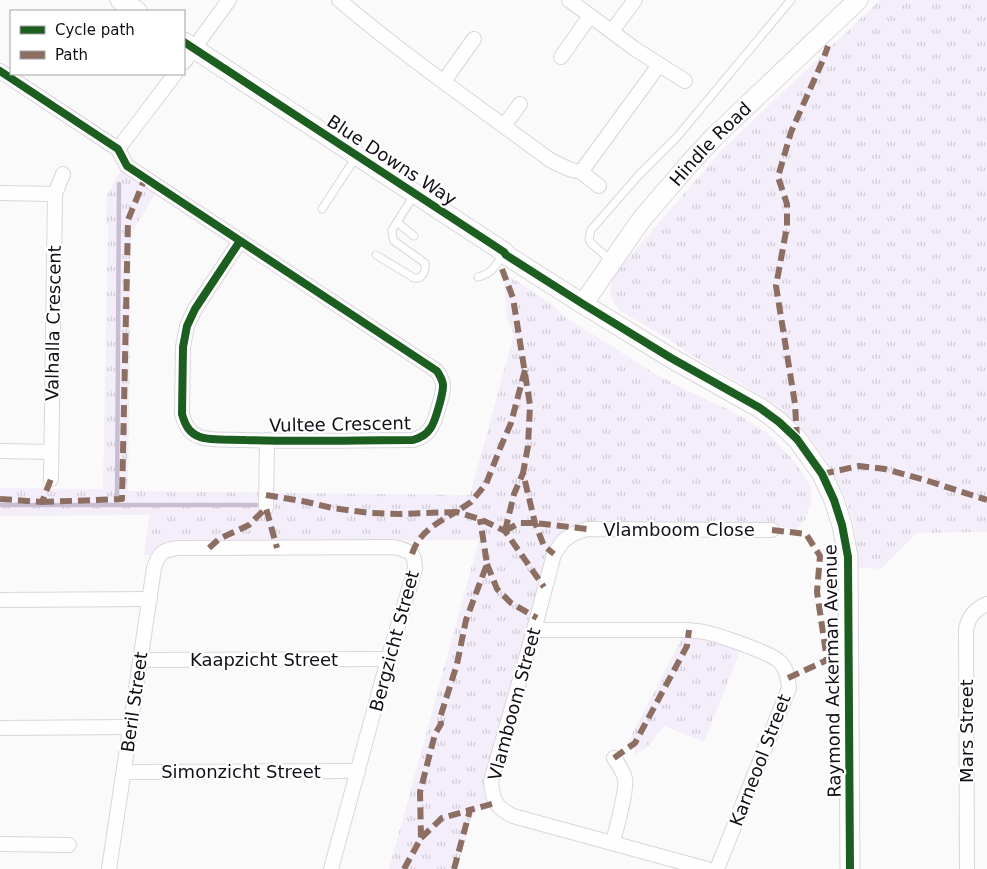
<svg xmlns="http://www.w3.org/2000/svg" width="987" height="869" viewBox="0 0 987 869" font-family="'DejaVu Sans',sans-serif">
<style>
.grass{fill:url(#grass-tufts)}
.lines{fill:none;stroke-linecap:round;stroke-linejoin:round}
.stream{stroke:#c9bed1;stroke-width:4.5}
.lane-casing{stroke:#dad6dc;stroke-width:9}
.street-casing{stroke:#dad6dc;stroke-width:16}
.secondary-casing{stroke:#dad6dc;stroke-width:21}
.lane{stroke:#fefefe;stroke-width:7}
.street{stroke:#fefefe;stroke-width:14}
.secondary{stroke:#fefefe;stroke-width:19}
.quiet{stroke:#8d6e63;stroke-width:6;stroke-dasharray:12 6;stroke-linecap:butt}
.cycleway-casing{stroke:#fff;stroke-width:11}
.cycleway{stroke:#1b5e20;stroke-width:8}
.labels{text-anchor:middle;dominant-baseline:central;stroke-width:4.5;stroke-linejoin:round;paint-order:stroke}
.street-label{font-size:18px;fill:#140e18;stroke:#fff}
</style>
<defs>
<pattern id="grass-tufts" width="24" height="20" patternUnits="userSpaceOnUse" patternTransform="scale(1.25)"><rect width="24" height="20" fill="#f4eefb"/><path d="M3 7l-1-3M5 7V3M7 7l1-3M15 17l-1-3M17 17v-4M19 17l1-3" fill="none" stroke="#d0cbd6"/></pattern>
</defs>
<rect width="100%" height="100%" fill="#fafafa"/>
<g class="grass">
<path d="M880 0H987V532L917 533 881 569 859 567 855 530 845 496 828 463 807 434 794 421 766 399 683 350 670 340 620 311C609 299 607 286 616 272L723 149Z"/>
<polygon points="121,170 155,194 131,234 128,491 470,495 514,334 508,321 507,319 504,278 506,274 551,304 564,316 652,372 688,391 732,411 766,432 794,461 811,487 811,503 806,518 797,529 770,525 559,537 485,786 487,800 472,815 457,869 389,869 479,540 168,543 158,546 150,555 144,555 149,515 0,516 0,488 103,489 108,226 106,225 107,195"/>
<path d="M683 636C703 637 722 643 740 651L704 742 664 726 646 748 636 754 633 748 627 744Z"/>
</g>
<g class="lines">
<g class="stream">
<polyline points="0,505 256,505"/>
<polyline points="117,505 119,184"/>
</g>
<defs>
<g id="lane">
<polyline points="322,209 356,157"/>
<polyline points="397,222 414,236"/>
<path d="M376 255 414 278H419C424 275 426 269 425 263L394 241C392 237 392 235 392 230L414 195"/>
<polyline points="611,261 591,243 589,239 591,230 638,176 677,137 791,0"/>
<path d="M478 277C493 273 496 265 504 253"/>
</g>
<g id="street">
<path d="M339 0C406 57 479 107 550 160L562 166 572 170 581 172 599 186"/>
<polyline points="569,0 635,49 685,81"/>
<polyline points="612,31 635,0"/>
<polyline points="561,57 590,16"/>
<polyline points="184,62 229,0"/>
<path d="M0 71 118 149 127 166 437 371C440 376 443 380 443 386 443 394 435 423 430 429 426 435 420 438 413 440 357 440 301 442 245 440 233 439 211 441 200 437 189 433 185 425 182 414L183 347 187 326 195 309 240 241"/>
<polyline points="444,81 474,39"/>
<polyline points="504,126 520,104"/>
<polyline points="118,149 175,74"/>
<polyline points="581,172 659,65"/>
<polyline points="0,193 55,194"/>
<polyline points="0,451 51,452"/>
<polyline points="51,479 55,194 63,174"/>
<polyline points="266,508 267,440"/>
<polyline points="0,600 150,599"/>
<path d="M534 630H689C694 631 699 631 704 632 718 635 772 653 780 662 787 669 788 679 789 688L717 869"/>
<polyline points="140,660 388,659"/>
<polyline points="0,728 130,727"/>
<polyline points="124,772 358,771"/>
<path d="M613 843C616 828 627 792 625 779 623 771 619 765 614 758"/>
<polyline points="0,844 69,845"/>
<path d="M109 869 154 568C159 553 162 550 178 548L394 547C410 551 415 552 415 569L388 659 331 869"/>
<path d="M707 869 513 816C495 807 493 801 491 781L534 630 554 554 563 541 573 534 587 529 772 530"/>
<path d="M967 869 966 629C969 616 975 609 987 604"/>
</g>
<g id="secondary">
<polyline points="120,0 137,11"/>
<polyline points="184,42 504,252 506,255 583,304 671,358 760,408 779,422 797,439 822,474 834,500 842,525 848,557 850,869"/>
<path id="s1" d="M583 304 641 220 689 164 714 137 858 0"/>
</g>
</defs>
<use href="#lane" class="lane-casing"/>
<use href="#street" class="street-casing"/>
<use href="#secondary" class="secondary-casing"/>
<use href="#lane" class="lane"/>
<use href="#street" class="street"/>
<use href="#secondary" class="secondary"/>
<g class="quiet">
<polyline points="502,269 513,298 530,405 528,446 523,473 535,523 544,546 554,554"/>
<polyline points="797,439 795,404 776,286 787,226 787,204 778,177 791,132 823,60 828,46"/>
<polyline points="822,474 859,466 885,469 925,480 987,500"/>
<polyline points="266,495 307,502 332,508 370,513 399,514 456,512 471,502 486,484 501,446 511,423 525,370"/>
<polyline points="0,499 42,502 51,479"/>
<polyline points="42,502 122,499 128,220 145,178"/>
<polyline points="772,530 806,534 820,556 817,592 827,660"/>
<polyline points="505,531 519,523 535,523 587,529"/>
<polyline points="505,531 514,494 523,473"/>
<polyline points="209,548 219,539 249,525 266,508 277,548"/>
<path d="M412 554C419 532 437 523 456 512L480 519 505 531 544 587"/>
<polyline points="487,564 497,589 511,603 537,618"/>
<polyline points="788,678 827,660 836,661"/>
<polyline points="614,758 635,743 687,646 689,630"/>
<polyline points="421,838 442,818 470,810"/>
<polyline points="404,869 421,838 420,792 435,734 441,724 440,718 457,664 466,620 487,564 480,519"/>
<polyline points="454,869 470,810 495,803"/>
</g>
<defs>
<g id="cycleway">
<polyline points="184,42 504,252 506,255 583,304 671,358 760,408 779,422 797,439 822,474 834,500 842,525 848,557 850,869"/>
<path d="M0 71 118 149 127 166 437 371C440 376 443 380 443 386 443 394 435 423 430 429 426 435 420 438 413 440 357 440 301 442 245 440 233 439 211 441 200 437 189 433 185 425 182 414L183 347 187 326 195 309 240 241"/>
</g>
</defs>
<use href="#cycleway" class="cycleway-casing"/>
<use href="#cycleway" class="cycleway"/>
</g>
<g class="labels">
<g class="street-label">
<text stroke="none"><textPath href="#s1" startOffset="205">Hindle Road</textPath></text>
<text transform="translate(392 160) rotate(33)">Blue Downs Way</text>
<text transform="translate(53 323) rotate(-89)">Valhalla Crescent</text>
<text transform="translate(340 424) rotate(-1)">Vultee Crescent</text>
<text x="679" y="529">Vlamboom Close</text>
<text transform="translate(394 641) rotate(-75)">Bergzicht Street</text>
<text x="264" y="659">Kaapzicht Street</text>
<text transform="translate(832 671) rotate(-91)">Raymond Ackerman Avenue</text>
<text transform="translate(134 702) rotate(-82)">Beril Street</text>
<text transform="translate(514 704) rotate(-75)">Vlamboom Street</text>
<text transform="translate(966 731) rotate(-90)">Mars Street</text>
<text transform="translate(760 760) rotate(-69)">Karneool Street</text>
<text x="241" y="771">Simonzicht Street</text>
</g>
</g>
<rect x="10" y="10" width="175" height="65" fill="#ffffff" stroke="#a19fa3"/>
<rect x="20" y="26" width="25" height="8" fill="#1b5e20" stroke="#a19fa3"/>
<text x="55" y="35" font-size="15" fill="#140e18">Cycle path</text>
<rect x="20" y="51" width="25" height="8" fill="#8d6e63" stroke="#a19fa3"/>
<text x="55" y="60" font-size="15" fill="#140e18">Path</text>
</svg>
